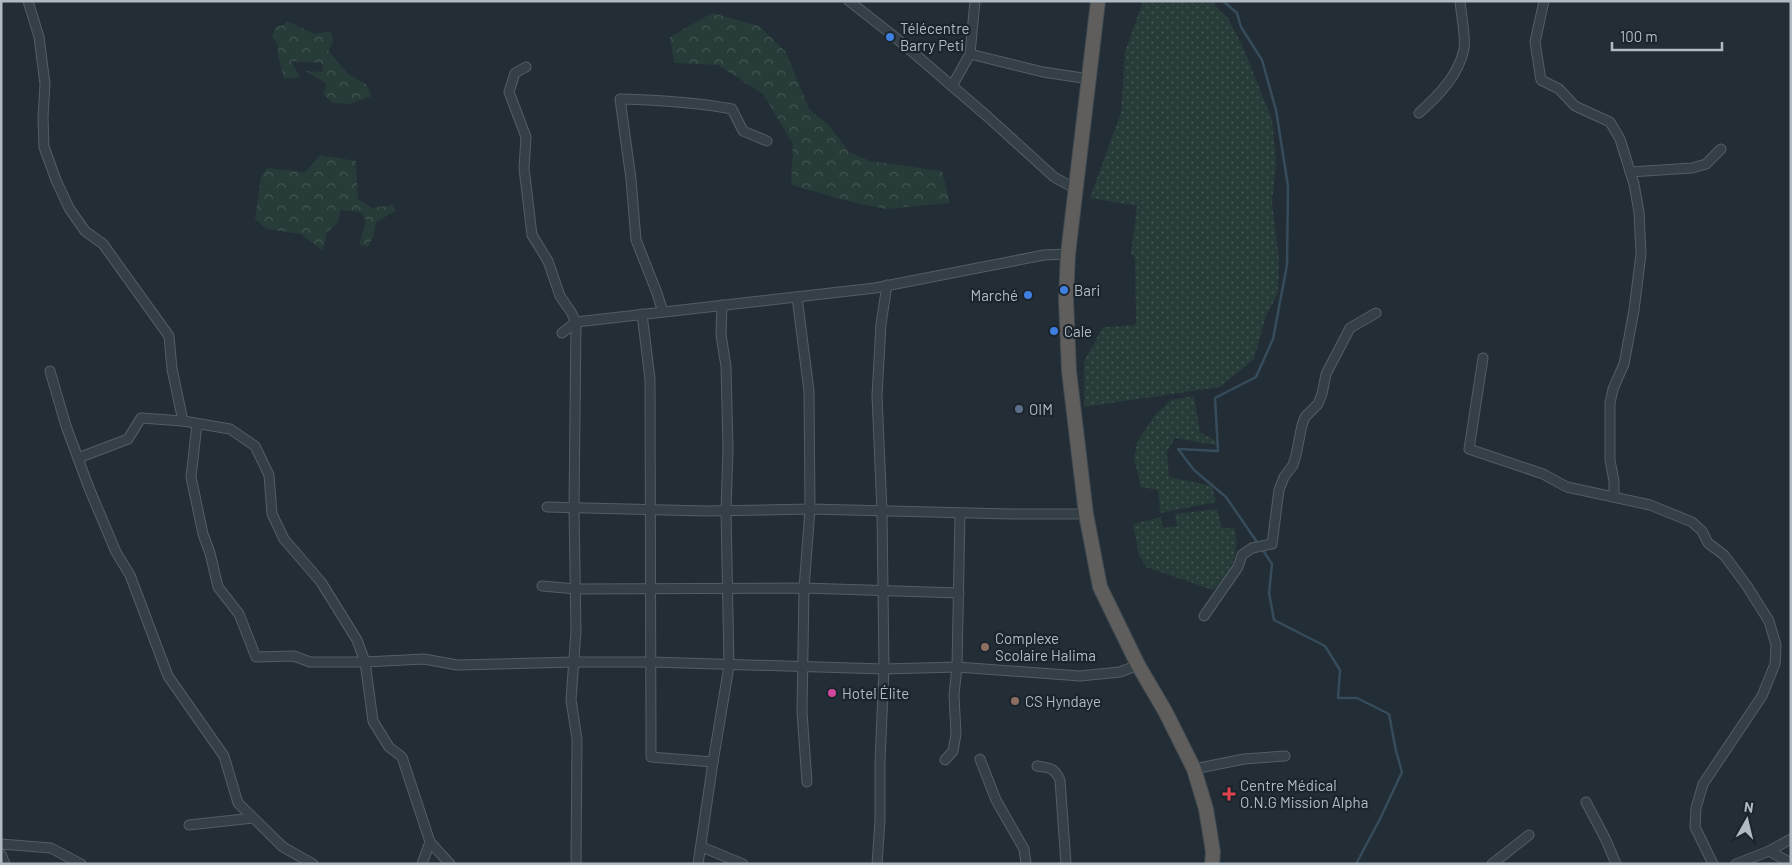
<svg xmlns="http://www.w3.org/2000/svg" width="1792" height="865" viewBox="0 0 1792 865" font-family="Barlow,sans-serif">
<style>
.grass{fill:url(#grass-dots)}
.forest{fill:url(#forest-crowns)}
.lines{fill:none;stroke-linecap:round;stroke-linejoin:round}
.stream{stroke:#374c5b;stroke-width:2.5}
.minor-casing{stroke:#535d64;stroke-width:11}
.trunk-casing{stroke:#404a51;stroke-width:16}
.minor{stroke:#353f46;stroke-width:9}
.trunk{stroke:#605e5c;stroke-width:14}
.shop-dot{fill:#3f7fe0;stroke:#1b242b;stroke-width:2}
.service-dot{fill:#5c6f8a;stroke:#1b242b;stroke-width:2}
.education-dot{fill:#8d6e63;stroke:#1b242b;stroke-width:2}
.hotel-dot{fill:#d1479c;stroke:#1b242b;stroke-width:2}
.health-dot{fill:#e0444e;stroke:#1b242b;stroke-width:2}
.labels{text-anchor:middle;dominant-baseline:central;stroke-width:4.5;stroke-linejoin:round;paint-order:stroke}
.poi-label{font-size:15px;fill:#b0bac3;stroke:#1b242b;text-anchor:start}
</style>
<defs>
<pattern id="grass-dots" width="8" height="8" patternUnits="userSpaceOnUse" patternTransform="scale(1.25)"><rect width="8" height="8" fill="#273b38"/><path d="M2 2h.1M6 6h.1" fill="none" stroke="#445553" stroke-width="1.8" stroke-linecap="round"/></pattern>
<pattern id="forest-crowns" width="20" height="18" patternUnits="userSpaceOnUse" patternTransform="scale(1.25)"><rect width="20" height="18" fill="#273b38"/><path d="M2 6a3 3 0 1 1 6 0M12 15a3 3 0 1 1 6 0" fill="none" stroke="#445553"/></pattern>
</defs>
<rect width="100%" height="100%" fill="#222d36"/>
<g class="grass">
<polygon points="1143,1 1214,1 1216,7 1228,18 1242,45 1272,119 1276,162 1272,203 1279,260 1278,293 1266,316 1254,359 1220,387 1084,407 1084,361 1103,327 1136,325 1135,258 1131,254 1137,206 1090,198 1121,112 1125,52"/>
<polygon points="1194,396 1200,432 1217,442 1216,445 1175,438 1167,452 1169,477 1212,486 1216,502 1160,513 1158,490 1141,487 1134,459 1137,442 1155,415 1171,400"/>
<path d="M1217 509 1222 528H1234C1240 544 1234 564 1225 578 1223 583 1217 586 1213 590L1146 567 1139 555 1133 524 1161 517 1163 528 1177 526 1175 514Z"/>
</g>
<g class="forest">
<polygon points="712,13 759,26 786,52 809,109 829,125 849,152 870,161 942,171 950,203 886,209 855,203 791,185 793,144 763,94 718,65 674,63 670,37"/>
<polygon points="287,21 315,34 331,31 333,42 328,50 348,74 366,84 372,96 350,104 333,103 323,94 327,84 306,71 323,72 322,63 291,61 300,77 284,79 278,56 278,45 272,37 275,27 283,25"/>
<polygon points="320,155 356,161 358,199 372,208 392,205 396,211 376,222 374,235 368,247 359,245 366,220 360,212 341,210 337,224 327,232 323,251 301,234 266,229 255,219 261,177 267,168 305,172"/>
</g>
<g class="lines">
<g class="stream">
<polyline points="1223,1 1237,13 1241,27 1262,60 1276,110 1288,186 1287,265 1273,339 1256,377 1215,398 1218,451 1178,449 1194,470 1226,497 1259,545"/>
<polyline points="1262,549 1272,564 1269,593 1274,620 1325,646 1340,670 1338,698 1357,698 1389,714 1396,751 1402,772 1380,819 1356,864"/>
</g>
<defs>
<g id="minor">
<polyline points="28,1 39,37 45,84 43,117 44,147 56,180 69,208 85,231 103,244 169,336 172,369 183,421"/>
<polyline points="849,1 895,37 988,117 1054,177 1076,189"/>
<polyline points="1544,1 1535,42 1541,80 1559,89 1575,106 1610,122 1620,139 1634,184 1639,212 1641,254 1634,310 1624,364 1613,389 1610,403 1610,460 1614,481 1614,497"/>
<polyline points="970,54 1043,72 1089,79"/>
<polyline points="526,67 515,73 509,92 526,137 524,168 532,235 548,261 560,296 571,312 576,322 574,508 576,631 571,700 577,739 576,864"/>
<polyline points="952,86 970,54 975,1"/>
<path d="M1419 113C1438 96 1459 75 1464 49 1466 37 1461 14 1460 1"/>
<polyline points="1630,172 1692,168 1706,164 1721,149"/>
<polyline points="797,297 809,391 810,509 804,588 802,712 807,782"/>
<path d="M663 312 657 293 636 240 631 179 620 99C658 100 695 102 732 109L743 131 767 141"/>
<polyline points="642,314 650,379 651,757 713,762"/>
<polyline points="562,333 576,322 875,288 1044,255 1068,254"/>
<polyline points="1483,358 1469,449 1543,474 1567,487 1650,505 1692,522 1702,531 1708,543 1724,555 1747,586 1769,621 1776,645 1775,664 1762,696 1703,784 1696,808 1695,827 1713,864"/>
<polyline points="50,371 66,426 89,488 116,552 130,575 168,676 224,756 238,803 283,847 313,864"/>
<polyline points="197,424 191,477 203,534 210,553 218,587 239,614 256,657 294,656 310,662 365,662 424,659 457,665 574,662 651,662 884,669 957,667 1080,676 1120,672 1138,665"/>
<polyline points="78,458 128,439 141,418 183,421 230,429 255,446 269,475 272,514 284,539 321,582 357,640 365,662 373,721 389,747 402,757 430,842 450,864"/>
<polyline points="547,507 706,511 810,509 1011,514 1086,514"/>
<polyline points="542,586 576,589 804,588 959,593"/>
<polyline points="1204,616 1238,567 1242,555 1252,548 1272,544 1279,490 1284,477 1293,465 1296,455 1302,425 1305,417 1318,404 1322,394 1326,374 1350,328 1376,313"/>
<polyline points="980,759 996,800 1024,849 1026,864"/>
<polyline points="945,760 953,751 956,734 954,695 957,667 960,513"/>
<path d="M1037 766C1049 768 1054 767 1060 780L1066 864"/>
<polyline points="1194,769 1244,759 1285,756"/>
<polyline points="1586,802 1606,840 1616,864"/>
<polyline points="189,825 253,818"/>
<polyline points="1,844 51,848 81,864"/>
<polyline points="702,847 743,864"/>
<polyline points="1769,851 1791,863"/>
<polyline points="1,854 5,864"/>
<polyline points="422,864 430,842"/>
<polyline points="698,864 713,762 729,666 726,511 728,449 726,366 721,335 722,305"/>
<polyline points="877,864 880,820 880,761 884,669 882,511 877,396 881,324 887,285"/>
<polyline points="1492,864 1529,835"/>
<polyline points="1736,864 1769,851 1791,839"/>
</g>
<polyline id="trunk" points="1098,1 1068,254 1066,300 1069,371 1086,514 1100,587 1138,665 1165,711 1194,769 1206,809 1213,852 1212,864"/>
</defs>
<use href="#minor" class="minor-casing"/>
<use href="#trunk" class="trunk-casing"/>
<use href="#minor" class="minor"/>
<use href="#trunk" class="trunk"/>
</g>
<g class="shop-dot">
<circle cx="890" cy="37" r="5"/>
<circle cx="1064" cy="290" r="5"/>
<circle cx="1028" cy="295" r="5"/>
<circle cx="1054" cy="331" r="5"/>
</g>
<circle class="service-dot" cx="1019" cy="409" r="5"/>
<g class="education-dot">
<circle cx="985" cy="647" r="5"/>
<circle cx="1015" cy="701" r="5"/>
</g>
<circle class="hotel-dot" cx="832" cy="693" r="5"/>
<path class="health-dot" d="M1226.5 786.5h5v5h5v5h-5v5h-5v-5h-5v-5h5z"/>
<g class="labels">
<g class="poi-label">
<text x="900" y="28">Télécentre<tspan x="900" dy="17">Barry Peti</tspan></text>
<text x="1074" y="290">Bari</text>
<text x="1018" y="295" text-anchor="end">Marché</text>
<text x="1064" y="331">Cale</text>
<text x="1029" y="409">OIM</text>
<text x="995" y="638">Complexe<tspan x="995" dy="17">Scolaire Halima</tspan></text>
<text x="842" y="693">Hotel Élite</text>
<text x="1025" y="701">CS Hyndaye</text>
<text x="1240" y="785">Centre Médical<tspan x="1240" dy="17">O.N.G Mission Alpha</tspan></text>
</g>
</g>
<rect width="1792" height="865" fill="none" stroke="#b0bac3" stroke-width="5"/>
<g transform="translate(1747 820) rotate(8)" stroke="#1b242b" stroke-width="4" paint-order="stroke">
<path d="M0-4L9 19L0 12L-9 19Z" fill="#b0bac3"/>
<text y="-8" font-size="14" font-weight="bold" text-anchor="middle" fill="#b0bac3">N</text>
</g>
<path d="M1612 42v8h110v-8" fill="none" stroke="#b0bac3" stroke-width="2.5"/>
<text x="1620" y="42" font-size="15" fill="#b0bac3" stroke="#1b242b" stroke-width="4" paint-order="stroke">100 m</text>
</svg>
